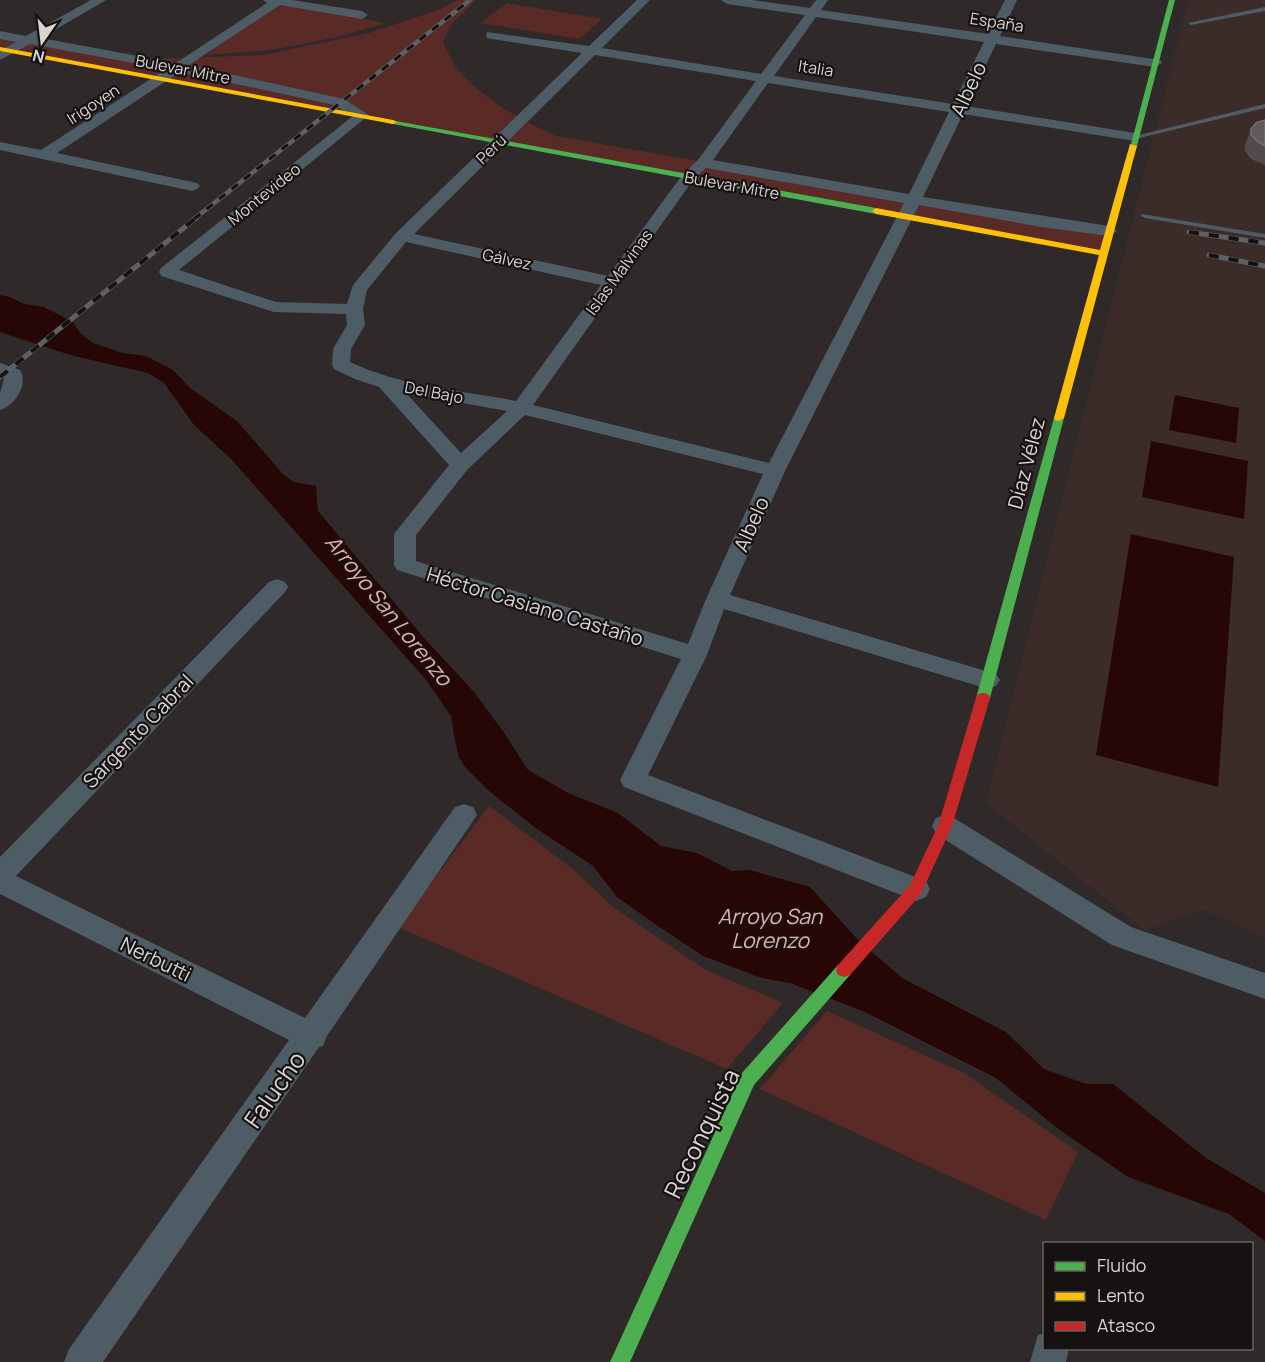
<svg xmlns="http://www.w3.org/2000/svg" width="1265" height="1362" viewBox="0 0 1265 1362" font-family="Manrope,sans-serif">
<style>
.built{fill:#3b2c2a}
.green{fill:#592a26}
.water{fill:#270606}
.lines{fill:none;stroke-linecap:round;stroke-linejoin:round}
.lane{fill:#4e5c65;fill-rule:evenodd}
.street{fill:#4e5c65;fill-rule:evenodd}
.fast{fill:#4caf50;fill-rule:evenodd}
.slow{fill:#ffc107;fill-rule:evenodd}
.jam{fill:#c62828;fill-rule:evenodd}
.rail-far1-casing{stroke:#5c6165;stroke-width:4.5}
.rail-casing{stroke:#5c6165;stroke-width:5}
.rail-far1{stroke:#161211;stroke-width:3;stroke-dasharray:8;stroke-linecap:butt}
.rail{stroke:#161211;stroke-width:4;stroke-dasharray:10;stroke-linecap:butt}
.wall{fill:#514c4c}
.building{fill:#605b5b;stroke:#736e6e;stroke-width:1.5}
.labels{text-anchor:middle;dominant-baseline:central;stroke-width:4.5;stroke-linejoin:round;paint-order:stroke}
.far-street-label{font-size:16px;fill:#dad4d3;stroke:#161211}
.street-label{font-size:20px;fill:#dad4d3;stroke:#161211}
.water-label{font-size:21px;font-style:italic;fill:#f1ada5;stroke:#161211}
.near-street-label{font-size:24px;fill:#dad4d3;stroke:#161211}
</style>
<rect width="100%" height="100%" fill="#2f2a29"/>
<polygon class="built" points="1188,0 1265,0 1265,938 1203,909 1145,930 986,803"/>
<g class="green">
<path d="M458 0H476L451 25 443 42C448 51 452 63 459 71 485 100 521 120 556 136L914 199 1109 231 1103 253 0 49V35L152 59 263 55 369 33 438 10Z"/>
<polygon points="507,3 602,19 579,39 481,23"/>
<polygon points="280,4 386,23 337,37 272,50 205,55"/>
<polygon points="489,806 574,870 613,907 704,969 783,1003 727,1069 398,927"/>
<polygon points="827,1011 964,1073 1078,1152 1046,1220 760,1089"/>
</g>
<g class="water">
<polygon points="0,295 10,297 24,304 44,307 73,322 80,333 93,343 123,353 146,356 173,370 190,388 237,421 283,474 294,482 316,486 318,511 423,637 474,692 505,734 528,770 568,793 618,813 661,846 697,853 732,871 750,870 810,887 859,941 904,979 1006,1032 1044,1069 1086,1084 1113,1084 1206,1158 1265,1193 1265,1241 1229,1214 1128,1177 1057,1128 996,1078 865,1012 790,983 762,978 703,956 655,924 617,897 593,866 537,829 489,791 465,767 459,757 455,741 451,716 427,681 232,460 194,425 164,383 148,373 70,355 0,332"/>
<polygon points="1175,395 1239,408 1236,443 1169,430"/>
<polygon points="1151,441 1248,461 1244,519 1142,497"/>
<polygon points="1131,534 1234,557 1218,787 1096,755"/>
</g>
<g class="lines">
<g class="lane">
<polygon points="1265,7 1265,11 1191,25 1188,23"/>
<polygon points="1265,104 1265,108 1135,139 1131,137"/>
<polygon points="1142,214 1265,234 1265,238 1145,218 1141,216"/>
</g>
<g class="street">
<path d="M91 0H106L41 38 176 63 267 3 263 0H292L362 11 368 15 362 19 280 5 189 65 344 99 369 115 179 270 276 302 347 304 353 285 396 233 582 53 492 39 487 38 486 35 487 32 589 46 637 0H650L602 48 761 74 805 15 727 4 721 0H752L810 8 816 0H828L821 10 988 34 1005 0H1017L1000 36 1160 60 1162 63 1155 67 996 44 966 106 1135 133 1142 137 1135 141 963 114 923 197 1109 226 1117 231 1109 236 1041 227 919 205 785 471 730 595 996 674 1000 680 996 686 988 689 724 609 707 655 648 775 926 881 930 889 926 897 916 901 906 897 624 787 620 780 681 659 397 570 394 565V534L449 465 379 387 355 379 334 369 332 365 333 349 347 325 346 314 274 312 161 276 159 272 161 268 353 116 334 105 180 72 57 153 197 183 200 186 197 189 192 191 0 150V142L41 150 166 69 30 44 0 60V51L16 42 0 39V31L26 36ZM816 17 984 42 953 104 774 76ZM595 55 756 81 698 160 683 174 608 276 414 234ZM768 83 949 112 909 194 713 160ZM706 168 904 203 769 463 533 405 693 180ZM406 242 601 285 516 401C460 390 403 387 350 362L351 349 365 325 363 309 367 290ZM406 393 507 411 461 453ZM525 415 763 474 706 599 688 644 416 561V535L467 470Z"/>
<path d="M0 363 20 370C29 384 15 406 0 410V393L4 379 0 376Z"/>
<polygon points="277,579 285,582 288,587 285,592 16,876 305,1018 455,807 464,804 473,807 477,815 327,1036 323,1046 319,1047 103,1362 64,1362 69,1349 289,1040 0,894 0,857 269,582"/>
<polygon points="945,815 954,818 1131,927 1265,973 1265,999 1112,945 936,834 932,826 936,818"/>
<polygon points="1044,1333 1044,1348 1069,1348 1066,1362 1030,1362 1038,1335"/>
</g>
<g class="fast">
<polygon points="1169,0 1175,0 1137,146 1130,148"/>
<polygon points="390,120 876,208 880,211 876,214 393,124 390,124"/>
<polygon points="1059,415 1064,418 990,698 988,702 978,702 976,698 1054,418"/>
<polygon points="844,963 850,965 852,970 850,975 754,1085 630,1362 610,1362 742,1073 838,965"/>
</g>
<g class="slow">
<polygon points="0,47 393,120 397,122 393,124 0,51"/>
<polygon points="1130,144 1137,146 1064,418 1059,421 1055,420 1054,418 1099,255 876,214 872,211 876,208 1100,250"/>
</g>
<polygon class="jam" points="983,693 988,694 990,698 952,826 921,894 850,975 844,977 838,975 836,970 838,965 910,885 938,826 976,698 978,694"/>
<defs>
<polyline id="rail-far1" points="194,219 470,0"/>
<g id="rail">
<polyline points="1189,232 1265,243"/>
<polyline points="1209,255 1265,266"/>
<polyline points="0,377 196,218"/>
</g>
</defs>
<use href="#rail-far1" class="rail-far1-casing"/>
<use href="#rail" class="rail-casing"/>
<use href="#rail-far1" class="rail-far1"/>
<use href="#rail" class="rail"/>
</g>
<polygon class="wall" points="1265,120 1265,165 1251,159 1245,151 1245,145 1251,129"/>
<polygon class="building" points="1265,120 1265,146 1258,142 1251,135 1251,129 1256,123"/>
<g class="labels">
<g class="far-street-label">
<text transform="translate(997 22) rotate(9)">España</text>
<text transform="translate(816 68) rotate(9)">Italia</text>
<text transform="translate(183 69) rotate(11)">Bulevar Mitre</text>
<text transform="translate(93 104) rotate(-33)">Irigoyen</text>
<text transform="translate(491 149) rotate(-44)">Perú</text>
<text transform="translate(732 185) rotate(10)">Bulevar Mitre</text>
<text transform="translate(264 194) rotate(-39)">Montevideo</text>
<text transform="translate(507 259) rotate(12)">Gálvez</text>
<text transform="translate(619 272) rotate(-54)">Islas Malvinas</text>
<text transform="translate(434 392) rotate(11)">Del Bajo</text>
</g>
<g class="street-label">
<text transform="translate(968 89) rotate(-65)">Albelo</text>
<text transform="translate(1026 463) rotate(-75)">Díaz Vélez</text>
<text transform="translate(751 524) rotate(-66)">Albelo</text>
<text transform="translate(535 606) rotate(17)">Héctor Casiano Castaño</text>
<text transform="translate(138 731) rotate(-46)">Sargento Cabral</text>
<text transform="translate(156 959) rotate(26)">Nerbutti</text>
</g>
<g class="water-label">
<text transform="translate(389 610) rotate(51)">Arroyo San Lorenzo</text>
<text x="770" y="916">Arroyo San<tspan x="770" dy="24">Lorenzo</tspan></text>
</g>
<g class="near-street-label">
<text transform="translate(274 1089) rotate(-55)">Falucho</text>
<text transform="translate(701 1133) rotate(-64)">Reconquista</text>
</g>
</g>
<rect x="1043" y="1242" width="210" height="108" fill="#161211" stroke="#64605f" stroke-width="1.5"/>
<rect x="1055" y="1262" width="30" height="9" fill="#4caf50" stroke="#64605f" stroke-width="1.5"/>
<text x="1097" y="1272" font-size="18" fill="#dad4d3">Fluido</text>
<rect x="1055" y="1292" width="30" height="9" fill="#ffc107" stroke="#64605f" stroke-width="1.5"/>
<text x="1097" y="1302" font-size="18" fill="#dad4d3">Lento</text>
<rect x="1055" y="1322" width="30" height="9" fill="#c62828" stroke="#64605f" stroke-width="1.5"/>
<text x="1097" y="1332" font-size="18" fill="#dad4d3">Atasco</text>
<g transform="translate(42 42) rotate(194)" stroke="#161211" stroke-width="4.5" paint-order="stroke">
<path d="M0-4.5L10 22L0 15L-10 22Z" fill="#dad4d3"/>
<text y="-9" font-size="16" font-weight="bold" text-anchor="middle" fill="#dad4d3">N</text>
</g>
</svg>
